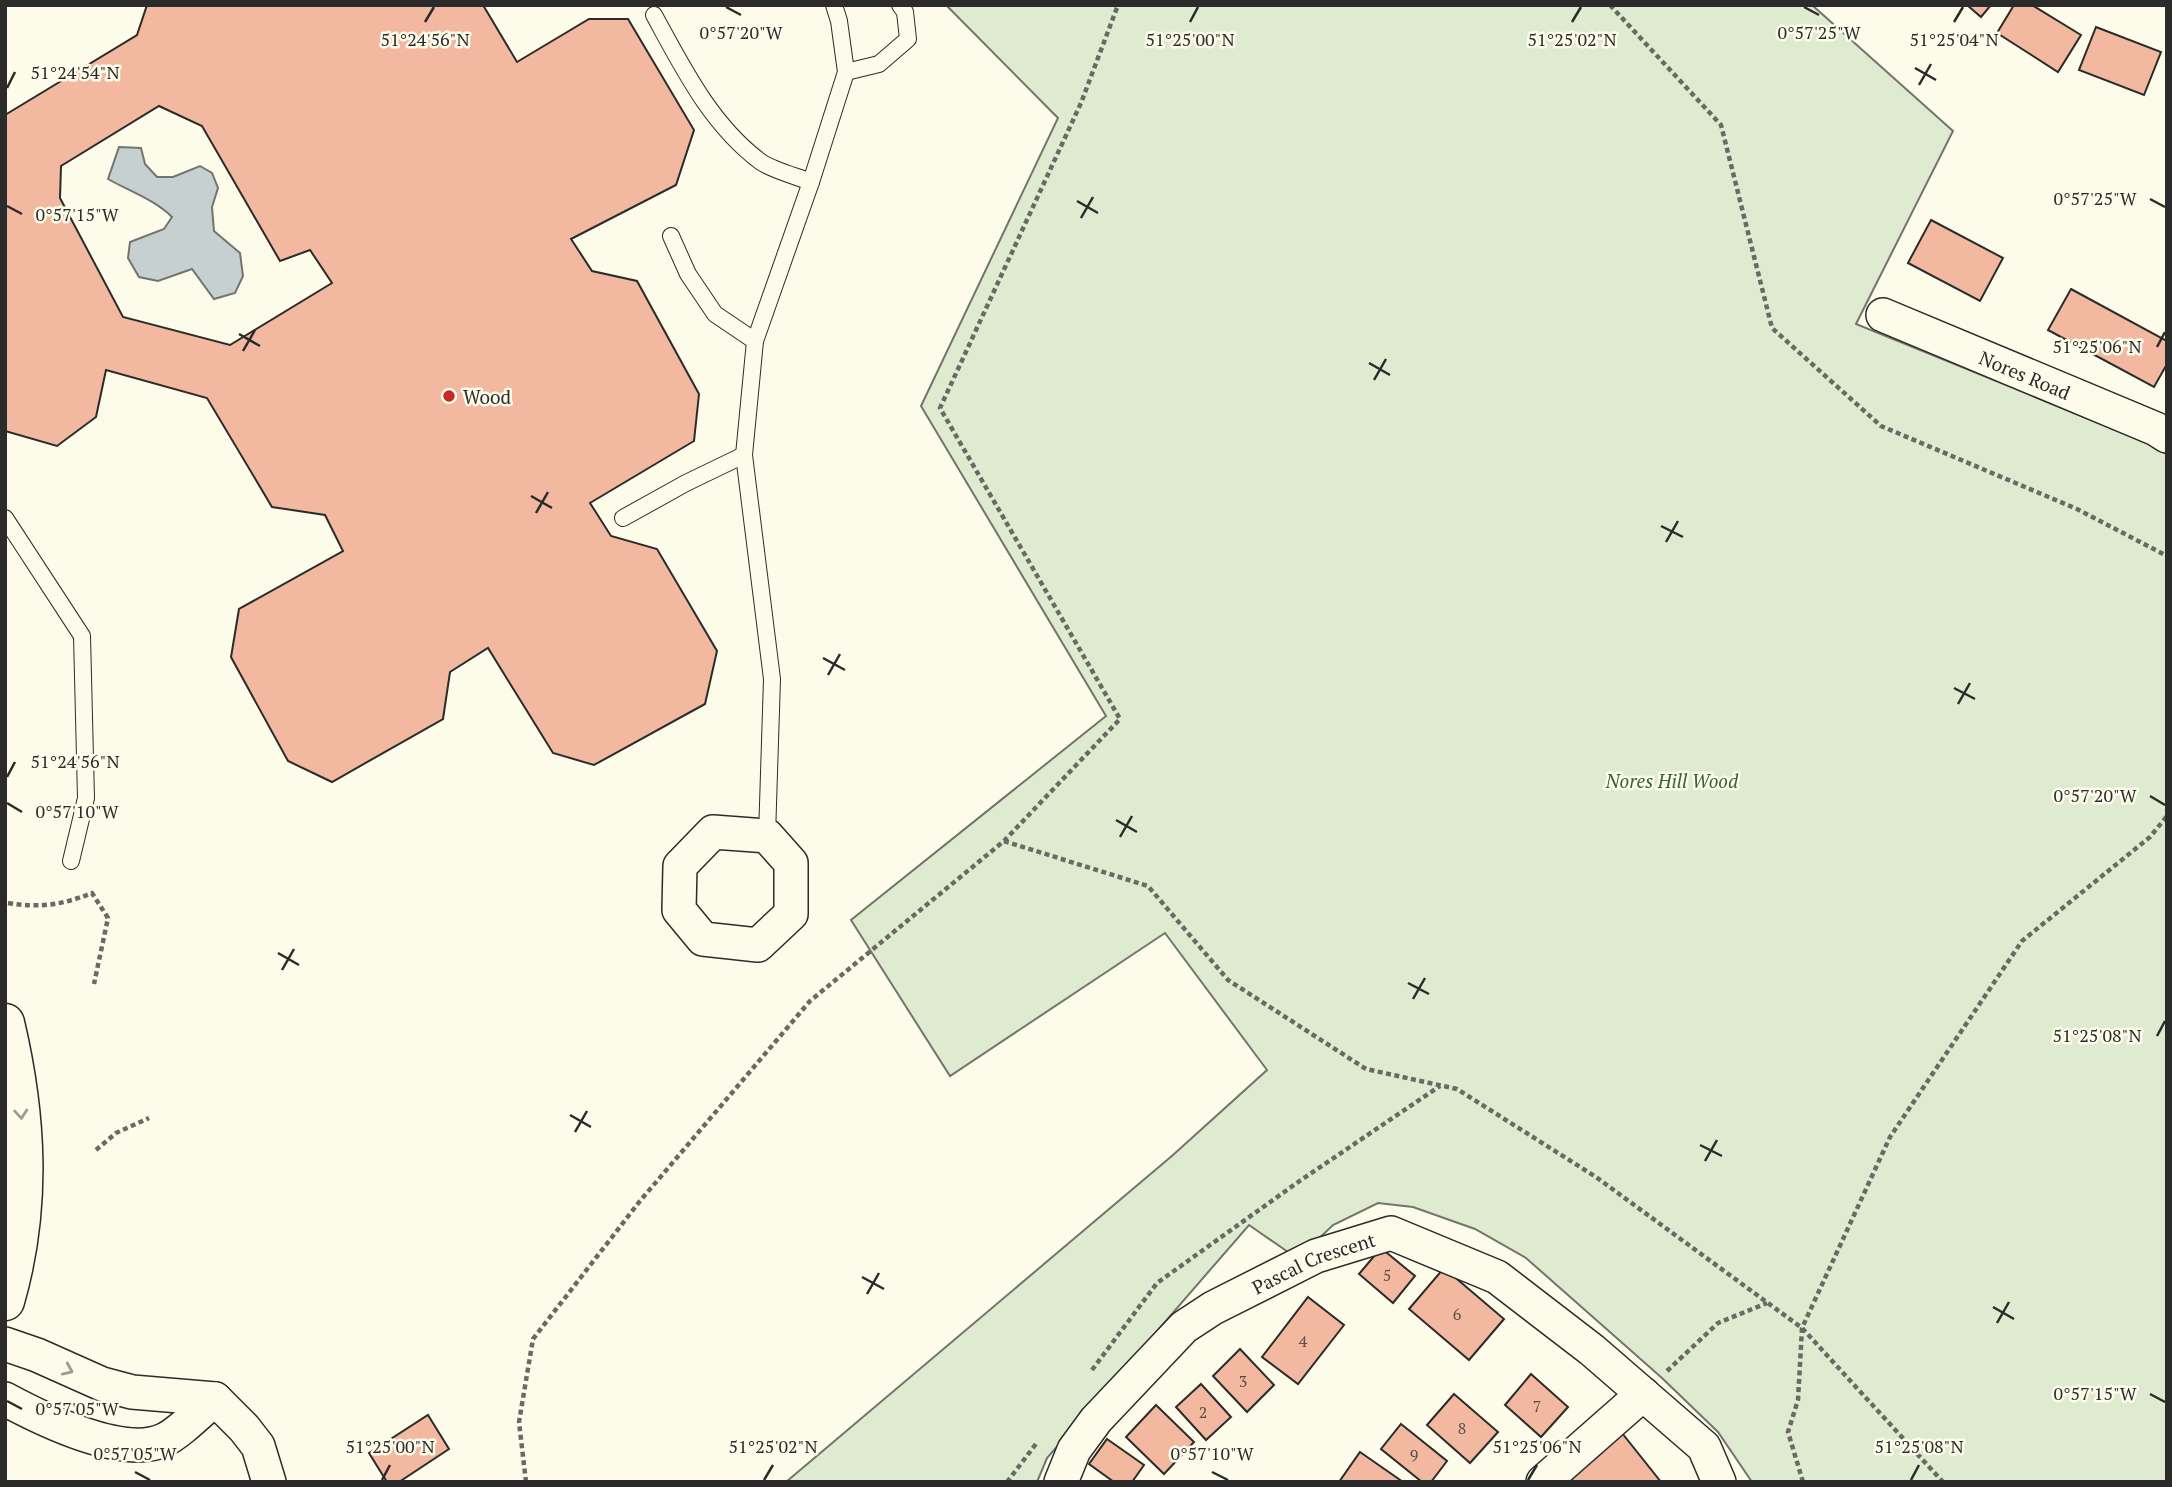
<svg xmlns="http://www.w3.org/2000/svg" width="2172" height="1487" viewBox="0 0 2172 1487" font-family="'PT Serif',serif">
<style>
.green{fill:#deebd1;stroke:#74746e;stroke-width:2}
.water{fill:#c7d0d0;stroke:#74746e;stroke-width:2}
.building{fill:#f2b8a0;stroke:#2b2b2b;stroke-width:2;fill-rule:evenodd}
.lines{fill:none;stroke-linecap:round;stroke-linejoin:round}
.service-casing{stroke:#2b2b2b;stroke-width:18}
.minor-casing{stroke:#2b2b2b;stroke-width:36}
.secondary-casing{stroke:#2b2b2b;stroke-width:41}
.path{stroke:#6a6964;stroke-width:4.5;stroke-dasharray:5 3.5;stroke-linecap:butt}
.service{stroke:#fdfbea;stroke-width:16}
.minor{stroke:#fdfbea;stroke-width:33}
.secondary{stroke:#fdfbea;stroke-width:38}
.oneway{stroke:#9e9d94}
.ticks{fill:none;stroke:#2b2b2b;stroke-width:2.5}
.poi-dot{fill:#c62828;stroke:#fdfbea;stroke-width:2.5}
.labels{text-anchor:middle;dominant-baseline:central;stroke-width:5;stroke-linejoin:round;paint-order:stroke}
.number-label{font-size:16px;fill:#5d4e48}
.street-label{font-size:19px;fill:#2b2b2b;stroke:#fdfbea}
.poi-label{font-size:19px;fill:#2b2b2b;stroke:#fdfbea;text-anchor:start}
.park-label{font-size:19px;font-style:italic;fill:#34623c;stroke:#fdfbea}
.ticks-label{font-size:18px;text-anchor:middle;fill:#2b2b2b;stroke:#fdfbea;stroke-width:5;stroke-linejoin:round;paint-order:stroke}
</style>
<rect width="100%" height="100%" fill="#fdfbea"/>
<polygon class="green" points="946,5 1812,5 1953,131 1856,324 2151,444 2167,454 2167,1482 1752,1482 1718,1432 1662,1378 1526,1258 1475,1229 1413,1207 1378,1203 1333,1225 1313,1244 1288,1252 1249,1225 1047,1458 1037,1482 786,1482 1173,1155 1267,1070 1165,933 950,1076 851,920 1106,716 921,406 1058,118"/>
<path class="water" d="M119 147 141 148 145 164 157 177H173L200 166 212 173 218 188 212 207 214 231 240 253 243 276 235 293 214 299 192 269 158 281 139 277 128 258 130 242 164 229 172 217C155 200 129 191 108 179Z"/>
<g class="building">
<path d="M147 5H483L517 62 589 19H628L694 130 676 185 571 239 592 271 637 281 699 394 694 441 590 503 611 536 657 549 717 651 705 704 594 765 553 753 488 648 450 672 443 719 332 782 288 761 231 657 239 609 343 551 325 515 272 507 207 398 106 370 96 417 57 446 5 431V115L137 35ZM159 106 202 126 280 261 310 250 332 283 230 345 123 317 60 198 61 166Z"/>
<polygon points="1967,5 1991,5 1981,17"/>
<polygon points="2014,5 2032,5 2081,35 2058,72 1997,33"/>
<polygon points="2096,27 2161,52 2144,95 2079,70"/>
<polygon points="1931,220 2003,258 1980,301 1908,263"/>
<polygon points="2071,289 2167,341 2167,364 2154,387 2048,330"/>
<polygon points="1381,1248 1415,1276 1393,1303 1359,1274"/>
<polygon points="1444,1268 1504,1319 1469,1360 1409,1309"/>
<polygon points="1308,1297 1344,1325 1298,1384 1262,1357"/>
<polygon points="1240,1349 1274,1385 1247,1412 1213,1376"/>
<polygon points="1531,1374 1568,1407 1541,1437 1505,1405"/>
<polygon points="1201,1384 1231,1417 1206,1440 1176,1407"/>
<polygon points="1454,1394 1498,1432 1470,1463 1427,1425"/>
<polygon points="1156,1405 1194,1442 1164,1474 1126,1437"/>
<polygon points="428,1415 449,1449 399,1482 387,1482 369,1453"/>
<polygon points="1401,1424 1447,1461 1431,1482 1422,1482 1381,1449"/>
<polygon points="1618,1428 1661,1482 1573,1482 1564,1471"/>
<polygon points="1107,1439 1144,1465 1132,1482 1114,1482 1089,1464"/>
<polygon points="1360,1452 1403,1482 1339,1482"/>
</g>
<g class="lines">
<defs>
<g id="service">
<path d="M654 15C683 68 711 125 761 162 775 171 796 176 811 182"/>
<polyline points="846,72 879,64 908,39 905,12 900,5"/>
<polyline points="671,236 688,274 715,314 755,341"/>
<polyline points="5,518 82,636 86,798 71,861"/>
<polyline points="623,518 686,483 744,455"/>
<polyline points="767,836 772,679 744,455 755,341 811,182 846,72 839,21 834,5"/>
</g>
<g id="minor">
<path id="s1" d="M1883 315 2156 429 2167 436"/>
<polygon points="713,832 767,836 791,863 791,914 758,945 703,939 679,910 680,866"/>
<polyline points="5,1344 37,1355 102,1384 132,1392 215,1399 244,1428 258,1446 269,1482"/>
<path d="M5 1399C42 1419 123 1459 164 1440 178 1434 202 1410 215 1399"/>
<path id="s2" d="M1061 1482 1074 1450 1096 1420 1184 1327 1213 1308 1316 1256 1391 1233 1497 1277 1592 1350 1704 1447 1719 1482"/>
<polyline points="1543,1482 1643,1394"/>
</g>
<path id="secondary" d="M5 1023C27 1116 32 1208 5 1301"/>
</defs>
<use href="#service" class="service-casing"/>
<use href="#minor" class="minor-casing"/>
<use href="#secondary" class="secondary-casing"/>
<g class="path">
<polyline points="1610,5 1721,125 1772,328 1881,426 2077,509 2167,556"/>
<polyline points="1004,841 1148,886 1228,980 1366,1069 1457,1089 1596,1177 1802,1328 1943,1482"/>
<path d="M8 903C40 908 62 905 92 893L108 918 94 984"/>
<polyline points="96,1150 116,1133 149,1118"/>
<polyline points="1092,1370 1157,1283 1301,1180 1440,1086"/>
<polyline points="1667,1371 1718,1323 1767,1303"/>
<polyline points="526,1482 519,1422 533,1339 640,1201 810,1001 1004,841 1120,719 940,408 1081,103 1118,5"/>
<polyline points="1007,1482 1036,1444"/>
<polyline points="1803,1482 1788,1432 1798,1400 1802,1328 1890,1137 2022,941 2150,837 2167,816"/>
</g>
<use href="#service" class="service"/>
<use href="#minor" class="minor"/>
<use href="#secondary" class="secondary"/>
</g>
<defs><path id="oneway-chevron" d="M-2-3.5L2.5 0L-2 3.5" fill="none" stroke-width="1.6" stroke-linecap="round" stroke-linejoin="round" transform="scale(1.75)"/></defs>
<g class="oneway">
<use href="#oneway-chevron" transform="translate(21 1114) rotate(86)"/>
<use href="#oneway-chevron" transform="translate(68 1370) rotate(24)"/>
</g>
<path class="ticks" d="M726 7 741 15M1804 7 1819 15M425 22 434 7M1190 22 1198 7M1572 22 1581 7M1954 22 1963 7M1915 68 1936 80M1919 85 1931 64M7 88 15 72M2150 199 2165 207M1077 201 1098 213M7 206 22 214M1081 218 1093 197M239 334 260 346M2157 347 2165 332M243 351 255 330M1369 363 1390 375M1374 380 1386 359M531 496 552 508M536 513 548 492M1661 526 1683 537M1666 542 1678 521M823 658 845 670M828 675 840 654M1954 688 1975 699M1958 704 1970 683M7 777 15 762M2150 796 2165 805M7 803 22 812M1116 820 1137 832M1120 837 1132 816M278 953 299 965M282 970 294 949M1408 983 1429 994M1413 999 1425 978M2157 1036 2165 1021M570 1115 591 1127M575 1132 587 1111M1700 1145 1722 1156M1705 1161 1717 1140M862 1277 884 1289M867 1294 879 1273M1993 1307 2014 1319M1997 1323 2009 1302M2150 1394 2165 1402M7 1401 22 1409M135 1472 150 1480M1212 1472 1228 1480M382 1480 390 1465M764 1480 773 1465M1528 1480 1537 1465M1911 1480 1919 1465"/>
<circle class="poi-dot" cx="449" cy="396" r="7"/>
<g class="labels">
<g class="number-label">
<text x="1387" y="1275">5</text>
<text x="1457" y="1314">6</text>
<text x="1303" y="1341">4</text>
<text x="1243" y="1381">3</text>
<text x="1537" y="1406">7</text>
<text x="1203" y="1412">2</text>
<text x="1462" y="1428">8</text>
<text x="1414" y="1455">9</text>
</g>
<g class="street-label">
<text stroke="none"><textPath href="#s1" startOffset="154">Nores Road</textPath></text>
<text stroke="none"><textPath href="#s2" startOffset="345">Pascal Crescent</textPath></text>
</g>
<g class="poi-label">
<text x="463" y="396">Wood</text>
</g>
<g class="park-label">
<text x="1672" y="780">Nores Hill Wood</text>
</g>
</g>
<g class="ticks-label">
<text x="741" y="39">0°57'20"W</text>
<text x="1819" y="39">0°57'25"W</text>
<text x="425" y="46">51°24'56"N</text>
<text x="1190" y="46">51°25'00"N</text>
<text x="1572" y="46">51°25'02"N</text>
<text x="1954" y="46">51°25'04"N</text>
<text x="75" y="79">51°24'54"N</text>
<text x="2095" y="205">0°57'25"W</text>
<text x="77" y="221">0°57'15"W</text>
<text x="2097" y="353">51°25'06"N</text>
<text x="75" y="768">51°24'56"N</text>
<text x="2095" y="802">0°57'20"W</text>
<text x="77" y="818">0°57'10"W</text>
<text x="2097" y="1042">51°25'08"N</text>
<text x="2095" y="1400">0°57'15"W</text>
<text x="77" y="1415">0°57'05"W</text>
<text x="390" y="1453">51°25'00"N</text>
<text x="773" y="1453">51°25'02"N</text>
<text x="1537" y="1453">51°25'06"N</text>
<text x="1919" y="1453">51°25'08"N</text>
<text x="135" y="1460">0°57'05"W</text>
<text x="1212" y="1460">0°57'10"W</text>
</g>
<rect width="2172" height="1487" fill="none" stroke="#2b2b2b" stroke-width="14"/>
</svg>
